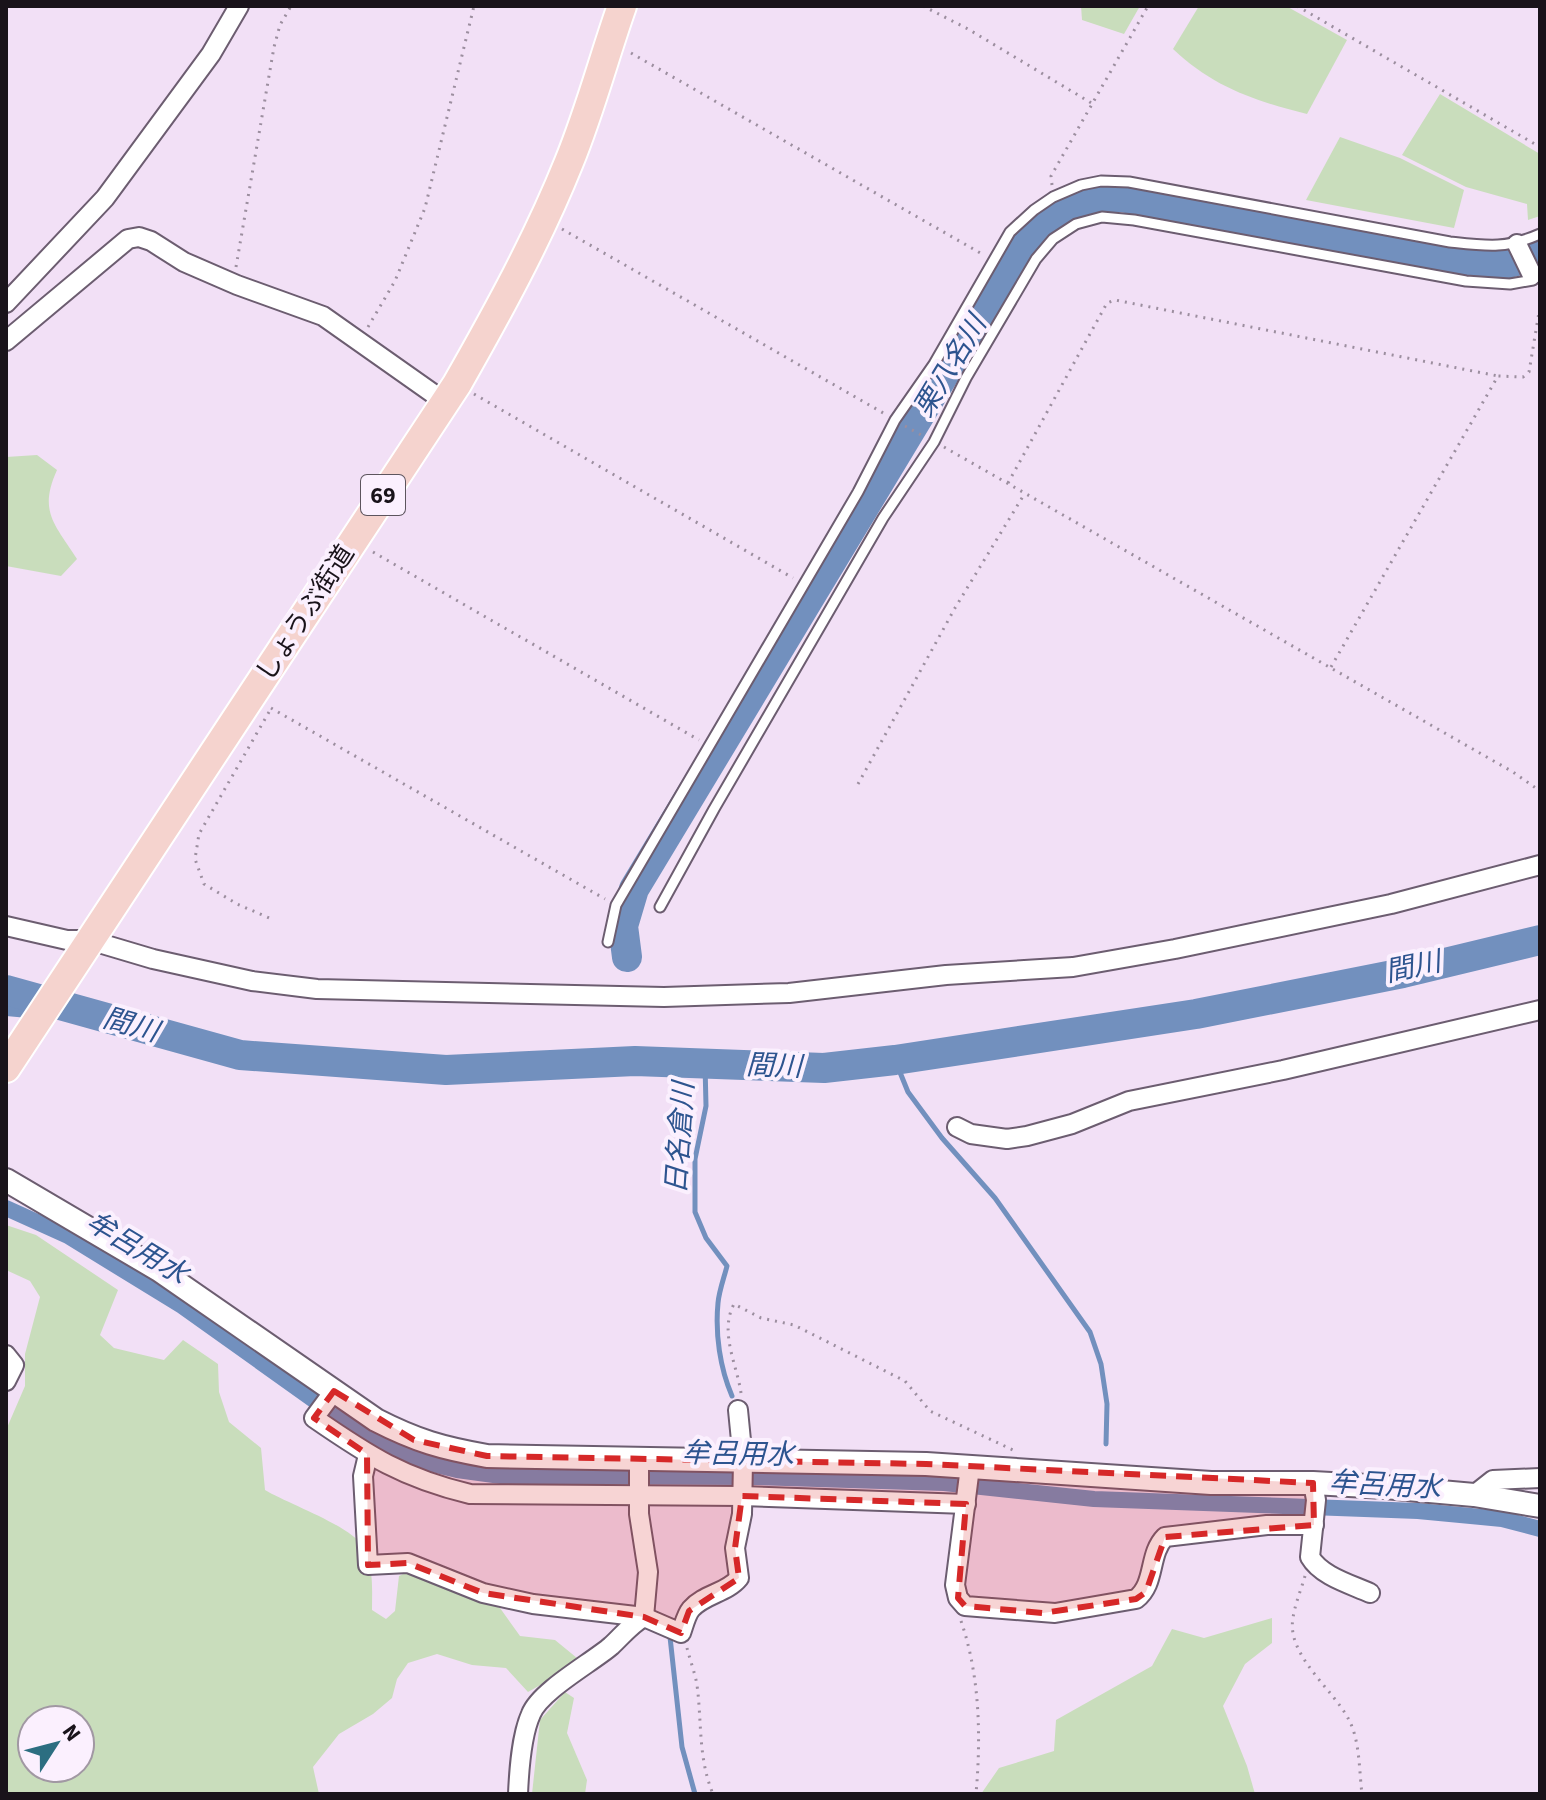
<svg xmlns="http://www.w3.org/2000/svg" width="1546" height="1800" viewBox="0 0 1546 1800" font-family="'Source Sans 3','Noto Sans JP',sans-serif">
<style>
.green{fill:#c9ddbc;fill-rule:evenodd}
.water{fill:#7290be}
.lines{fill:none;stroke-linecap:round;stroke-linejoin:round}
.stream{stroke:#7290be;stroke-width:5}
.canal{stroke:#7290be;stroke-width:16}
.river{stroke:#7290be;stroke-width:30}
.service-casing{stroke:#6c5d70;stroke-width:13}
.minor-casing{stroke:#6c5d70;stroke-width:22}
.tertiary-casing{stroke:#6c5d70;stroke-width:26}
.primary-casing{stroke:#fff;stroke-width:32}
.path{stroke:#9c8e9f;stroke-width:3;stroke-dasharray:2 6;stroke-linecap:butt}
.service{stroke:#fff;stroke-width:9}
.minor{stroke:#fff;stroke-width:18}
.tertiary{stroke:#fff;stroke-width:22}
.primary{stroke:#f5d3ce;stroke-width:28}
.marked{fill:#d62828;fill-opacity:0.2;stroke:#d62828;stroke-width:6;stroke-dasharray:16 10;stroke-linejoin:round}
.labels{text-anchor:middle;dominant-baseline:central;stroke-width:8;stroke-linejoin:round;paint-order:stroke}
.shield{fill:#fbf0fe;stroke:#5d555e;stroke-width:2}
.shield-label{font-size:24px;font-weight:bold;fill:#19131a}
.street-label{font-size:26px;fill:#19131a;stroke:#fbf0fe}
.water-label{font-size:28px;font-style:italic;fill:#2d548f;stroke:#fbf0fe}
</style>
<rect width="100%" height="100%" fill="#f2e0f6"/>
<g class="green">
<polygon points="1081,6 1140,6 1124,34 1082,20"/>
<path d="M1199 6H1286L1347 40 1307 114C1255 101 1213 87 1173 49Z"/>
<polygon points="1440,94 1540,154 1540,216 1528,220 1527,204 1466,187 1402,155"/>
<polygon points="1340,137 1400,158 1464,190 1454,228 1306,200"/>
<path d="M37 455 57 470C38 512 55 524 77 559L61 576 6 566V457Z"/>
<path d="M6 1225 36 1235 118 1290 100 1335 114 1348 164 1360 183 1340 218 1364 219 1392 229 1422 261 1448 265 1490C288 1504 352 1526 363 1547 374 1567 372 1588 372 1610L386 1619 395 1611 399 1576 413 1569 500 1608 520 1636 555 1640 577 1658 556 1676 528 1692 506 1668 472 1665 437 1654 408 1663 397 1679 392 1698 373 1714 339 1734 313 1767 319 1794H6V1430L25 1386V1354L40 1297 30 1281 6 1270ZM32 1720H80V1768H32Z"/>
<polygon points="1272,1618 1272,1643 1245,1664 1223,1706 1247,1766 1255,1794 981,1794 999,1768 1054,1751 1056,1720 1152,1666 1172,1629 1204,1638"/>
<polygon points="565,1692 574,1698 567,1733 587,1780 585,1794 532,1794 540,1720"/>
</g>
<polygon class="water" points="6,985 42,993 28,1018 6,1016"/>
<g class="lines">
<g class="stream">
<polyline points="895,1060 908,1092 942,1138 995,1198 1090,1332 1101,1364 1107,1404 1106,1444"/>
<path d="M705 1064 706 1106 695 1159V1212L706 1238 727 1266C724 1278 719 1291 718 1303 715 1334 720 1368 732 1396"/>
<polyline points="670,1637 682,1747 695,1794"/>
</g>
<polyline class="canal" points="6,1208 68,1236 182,1306 346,1423 424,1462 457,1470 501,1476 757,1477 944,1483 1094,1499 1418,1511 1502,1519 1540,1529"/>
<g class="river">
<path d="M627 957 623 926 634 889 1009 267C1042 219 1062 205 1121 197L1497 266 1532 257 1540 252"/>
<polyline points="6,990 240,1055 446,1070 635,1061 824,1068 895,1060 1196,1014 1403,973 1540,940"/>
</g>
<defs>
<g id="service">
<polyline points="660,907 714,809 883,518 934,442 966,378 1036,259 1053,239 1076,224 1102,217 1134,220 1466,281 1510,284 1533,280 1532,276"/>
<path d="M608 942 616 905 858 492 895 420 934 364 1010 232 1034 210 1053 197 1081 185 1101 181 1129 182 1450 242C1487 246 1506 249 1540 234"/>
</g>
<g id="minor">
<polyline points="1517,244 1532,275"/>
<polyline points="6,303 105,198 211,54 239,6"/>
<polyline points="6,341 128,239 139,237 151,241 184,262 237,285 323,316 445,402"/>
<polyline points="6,926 67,940 89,940 153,959 252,981 317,989 664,997 789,993 946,975 1073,967 1175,949 1391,904 1540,865"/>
<polyline points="957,1127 971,1134 1007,1139 1027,1136 1072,1124 1129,1101 1283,1070 1540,1010"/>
<polyline points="6,1355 14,1365 6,1381"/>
<path d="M334 1391 314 1418C369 1456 403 1478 470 1494L742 1496 966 1504"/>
<path d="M368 1455 363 1476 368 1565 408 1563 483 1593 533 1604 644 1617 681 1633C684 1625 686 1615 691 1609 704 1594 727 1593 739 1578L735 1548 742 1514 743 1461 738 1410"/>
<path d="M970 1467 955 1585 958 1598 965 1606 1055 1613 1136 1599C1156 1584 1148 1554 1165 1537L1267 1525H1314"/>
<path d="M1313 1483 1316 1500 1310 1557C1321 1576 1350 1584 1370 1593"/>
<polyline points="1474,1495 1493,1480 1540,1478"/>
<path d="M518 1794C519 1771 521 1736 531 1714 540 1691 591 1663 611 1646 622 1636 631 1624 644 1617L648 1572 639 1514V1459"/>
</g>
<path id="tertiary" d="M6 1180 159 1270 376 1420C417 1441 442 1448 487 1456L926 1464 1211 1483H1313L1385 1487 1474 1495 1540 1506"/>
<path id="primary" d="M6 1068 457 384C498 312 538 239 569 162 590 111 604 57 622 6"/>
</defs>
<use href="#service" class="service-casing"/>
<use href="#minor" class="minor-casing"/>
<use href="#tertiary" class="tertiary-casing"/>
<use href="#primary" class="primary-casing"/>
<g class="path">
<polyline points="923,6 968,29 1093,104"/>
<polyline points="1297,6 1540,147"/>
<polyline points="631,53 982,254"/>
<polyline points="1052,185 1051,176 1148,6"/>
<polyline points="562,229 885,414"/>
<polyline points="236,267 274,47 280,25 291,6"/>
<polyline points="368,327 395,281 425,208 474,6"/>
<polyline points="474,394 793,578"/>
<polyline points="905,426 923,436"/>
<polyline points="944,447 1513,772 1540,791"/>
<polyline points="1008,483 1107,303 1115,300 1498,376"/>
<polyline points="373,552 699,740"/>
<polyline points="1331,667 1498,376 1523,377 1529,372 1540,306"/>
<polyline points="271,708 605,899"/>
<polyline points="269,712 199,834 195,859 204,884 237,904 274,920"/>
<polyline points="858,784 955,608 1025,493"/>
<path d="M741 1393C737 1365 719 1332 734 1304L761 1318 794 1325 905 1381 930 1411 1013 1450"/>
<path d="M1305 1576C1301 1590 1295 1604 1293 1618 1286 1655 1334 1690 1349 1720 1360 1741 1359 1770 1362 1794"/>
<path d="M961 1621C980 1676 981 1737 976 1794"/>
<path d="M687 1648C690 1660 695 1673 697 1685 702 1723 698 1758 713 1794"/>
</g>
<use href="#service" class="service"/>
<use href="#minor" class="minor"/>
<use href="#tertiary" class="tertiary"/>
<use href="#primary" class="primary"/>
</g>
<path class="marked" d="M334 1391 414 1440 487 1456 926 1464 1313 1483 1314 1525 1165 1537 1146 1592 1136 1599 1043 1613 965 1606 958 1598 966 1504 742 1496 735 1548 739 1578 689 1611 681 1633 644 1617 483 1593 408 1563 368 1565 367 1454 314 1418Z"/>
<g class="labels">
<rect class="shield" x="361" y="475" width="44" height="40" rx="6"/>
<g class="shield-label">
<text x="383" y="495">69</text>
</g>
<g class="street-label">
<text transform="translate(305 613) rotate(-57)">しょうぶ街道</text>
</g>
<g class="water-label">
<text transform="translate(950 366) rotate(-59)">栗八名川</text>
<text transform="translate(1413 967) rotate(-12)">間川</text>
<text transform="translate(131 1025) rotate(16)">間川</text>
<text transform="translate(774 1066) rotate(2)">間川</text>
<text transform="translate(680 1138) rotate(-86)">日名倉川</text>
<text transform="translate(137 1248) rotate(31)">牟呂用水</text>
<text transform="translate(738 1454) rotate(1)">牟呂用水</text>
<text transform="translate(1385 1485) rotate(3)">牟呂用水</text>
</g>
</g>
<rect width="1546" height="1800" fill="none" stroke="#19131a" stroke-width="16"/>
<g transform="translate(56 1744) rotate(54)"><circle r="38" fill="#fbf0fe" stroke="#a198a3" stroke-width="2"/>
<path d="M0-6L14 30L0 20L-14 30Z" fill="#2c6e81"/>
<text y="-12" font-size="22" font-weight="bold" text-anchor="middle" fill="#19131a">N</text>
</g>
</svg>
